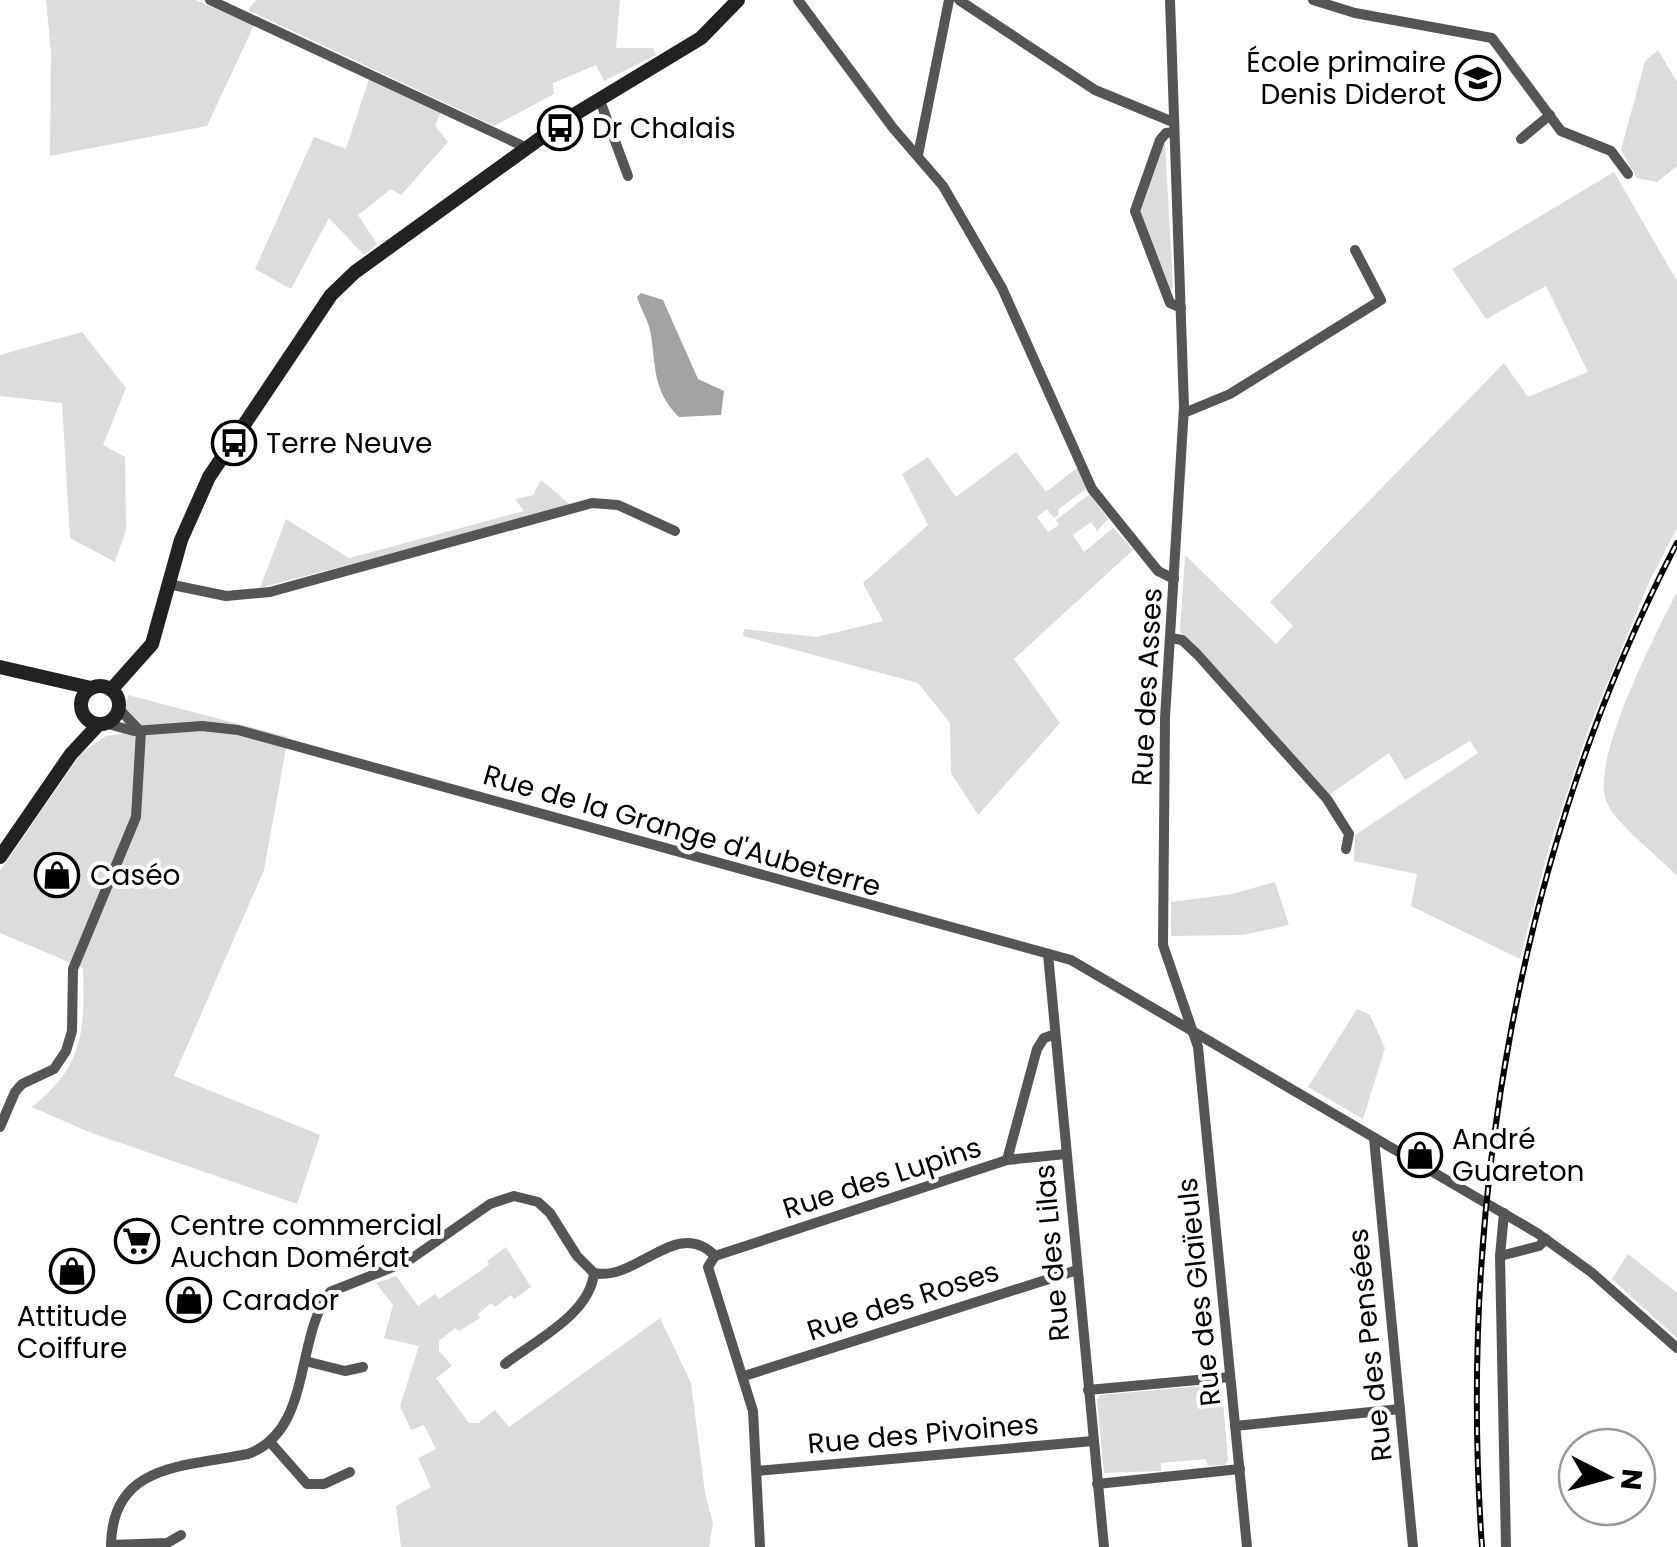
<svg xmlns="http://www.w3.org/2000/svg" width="1677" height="1547" viewBox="0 0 1677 1547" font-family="Poppins,sans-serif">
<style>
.green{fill:#dcdcdc}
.water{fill:#a3a3a3}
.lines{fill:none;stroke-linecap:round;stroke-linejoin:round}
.street{stroke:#555;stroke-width:10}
.secondary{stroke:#222;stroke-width:14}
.rail-casing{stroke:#000;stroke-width:6}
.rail{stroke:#fff;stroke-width:2.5;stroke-dasharray:8;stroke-linecap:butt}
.labels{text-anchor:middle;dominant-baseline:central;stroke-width:8;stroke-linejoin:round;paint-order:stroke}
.poi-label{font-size:28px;fill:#000;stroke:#fff;text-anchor:start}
.street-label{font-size:28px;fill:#000;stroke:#fff}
</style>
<rect width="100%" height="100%" fill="#fff"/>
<g class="green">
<polygon points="46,0 195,0 254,25 207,126 50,156 51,52"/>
<polygon points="256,0 620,0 616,48 653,48 656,55 604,81 596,65 553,83 554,94 494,126 248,10"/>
<polygon points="1658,50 1677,82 1677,166 1657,182 1637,178 1621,150 1645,61"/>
<polygon points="369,79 441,112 435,126 448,142 401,195 391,189 358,215 377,244 364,255 329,218 291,289 255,269 314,137 346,149"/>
<polygon points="1165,144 1173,286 1170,295 1138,204 1160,146"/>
<polygon points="1614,172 1677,281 1677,528 1649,582 1588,730 1549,847 1520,959 1411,906 1417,874 1354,861 1355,835 1478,753 1470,741 1405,780 1389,753 1329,795 1180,632 1185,555 1276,644 1293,626 1270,602 1504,363 1528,397 1588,372 1546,286 1486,319 1452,269"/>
<polygon points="82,332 126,388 103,445 125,457 126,530 115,562 70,538 62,403 0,396 0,355"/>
<polygon points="1016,452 1046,492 1077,468 1087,488 1059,509 1058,515 1054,518 1047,509 1037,517 1048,532 1059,525 1056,520 1090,494 1108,519 1097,531 1091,522 1073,535 1084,552 1113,528 1133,550 1014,659 1060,723 978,815 951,773 950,723 918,683 743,636 744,629 817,637 883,621 863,583 928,525 902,474 928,457 956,497"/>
<polygon points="541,480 572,506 260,588 286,519 349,558 524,511 515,499 533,495"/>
<path d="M1677 592V876C1659 857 1617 825 1607 803 1588 764 1657 631 1677 592Z"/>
<path d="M128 695 288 737 264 870 174 1076 320 1135 297 1204 89 1132 32 1107C84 1066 85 1030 83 968L0 933V871L81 753 106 736 121 734Z"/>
<polygon points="1275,882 1289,925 1243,935 1171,936 1171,902 1232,894"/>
<polygon points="1357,1009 1370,1015 1385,1048 1363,1119 1308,1087"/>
<polygon points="506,1247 531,1287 514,1299 511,1295 495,1307 491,1303 478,1314 480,1318 459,1331 455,1328 439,1341 439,1351 452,1366 436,1378 469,1423 478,1423 495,1410 509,1427 660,1318 691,1383 705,1493 713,1523 709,1547 401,1547 396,1506 431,1487 418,1458 436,1449 424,1425 411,1430 400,1406 419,1346 384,1338 393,1305 376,1283 396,1276 418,1306 435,1294 439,1299 489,1265 487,1261"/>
<polygon points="1628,1254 1677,1293 1677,1338 1612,1279"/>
<polygon points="1214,1385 1222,1390 1228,1460 1225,1465 1208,1466 1206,1459 1161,1463 1161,1471 1104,1473 1097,1400 1100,1395"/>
</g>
<path class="water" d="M641 293 663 300 698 379 724 391 721 415 679 417C653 391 656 369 651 335 649 321 641 310 637 297Z"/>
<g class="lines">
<g class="street">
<polyline points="210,0 527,148"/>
<polyline points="798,0 893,128 943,186 1002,288 1092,489 1158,571 1174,579"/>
<polyline points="959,0 1095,90 1173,122"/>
<polyline points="1170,0 1184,407 1165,718 1163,945 1198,1047 1247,1547"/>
<polyline points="1313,0 1355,13 1492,38 1561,131 1611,151 1628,174"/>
<polyline points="599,98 628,176"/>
<polyline points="1174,132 1166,133 1160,140 1135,211 1170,303 1181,308"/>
<polyline points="1521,139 1550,115"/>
<polyline points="918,155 949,0"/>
<polyline points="1184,413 1230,394 1381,300 1355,250"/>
<polyline points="168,584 226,596 270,592 592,503 618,505 675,531"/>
<polyline points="1171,638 1182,640 1197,654 1327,799 1349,834 1346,849"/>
<polyline points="118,708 140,731"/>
<polyline points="104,723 134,731 202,726 238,730 1071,960 1537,1233 1591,1272 1677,1348"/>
<polyline points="1048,954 1104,1547"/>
<polyline points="0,1127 15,1092 22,1084 54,1069 66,1051 72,1031 73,969 136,817 141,731"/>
<polyline points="1374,1138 1413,1547"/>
<polyline points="1007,1160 1037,1049 1044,1038 1053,1035"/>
<polyline points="1504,1213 1500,1256 1506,1547"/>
<polyline points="715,1256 1007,1160 1066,1154"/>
<polyline points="715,1256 708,1267 753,1411 760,1547"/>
<polyline points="1500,1256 1539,1246 1546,1239"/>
<polyline points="305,1361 345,1371 363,1367"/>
<path d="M505 1364C536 1340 590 1314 594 1273"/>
<polyline points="744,1376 1077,1270"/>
<polyline points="1088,1390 1230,1377"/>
<polyline points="1235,1426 1400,1409"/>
<polyline points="270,1442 307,1484 324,1484 350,1472"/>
<polyline points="757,1471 1093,1441"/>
<polyline points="1097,1484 1240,1469"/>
<polyline points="111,1545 167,1543 181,1535"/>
<path d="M111 1547C111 1463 184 1467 248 1454 313 1430 294 1339 330 1292L408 1261 490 1204 514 1196 538 1202 550 1213 577 1256 594 1273C637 1282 677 1216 715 1256"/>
</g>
<g class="secondary">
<polyline points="0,667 91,688"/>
<circle cx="100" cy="705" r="19"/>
<polyline points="111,690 152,644 181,540 209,477 331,295 355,272 567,119 701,38 738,0"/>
<polyline points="0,857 71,754 99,724"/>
</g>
<defs>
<path id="rail" d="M1482 1547C1458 1206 1518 848 1677 543"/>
</defs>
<use href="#rail" class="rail-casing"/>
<use href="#rail" class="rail"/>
</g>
<defs>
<symbol id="school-ring" viewBox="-11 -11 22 22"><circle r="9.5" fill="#fff" stroke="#000" stroke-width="1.5"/><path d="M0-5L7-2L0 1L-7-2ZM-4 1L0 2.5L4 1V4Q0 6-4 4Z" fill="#000"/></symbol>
<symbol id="bus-ring" viewBox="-11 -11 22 22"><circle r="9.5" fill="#fff" stroke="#000" stroke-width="1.5"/><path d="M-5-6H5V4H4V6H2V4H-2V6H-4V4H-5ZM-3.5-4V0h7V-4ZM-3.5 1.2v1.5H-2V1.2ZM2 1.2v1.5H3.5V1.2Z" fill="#000"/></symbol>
<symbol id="shop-ring" viewBox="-11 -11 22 22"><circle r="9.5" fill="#fff" stroke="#000" stroke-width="1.5"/><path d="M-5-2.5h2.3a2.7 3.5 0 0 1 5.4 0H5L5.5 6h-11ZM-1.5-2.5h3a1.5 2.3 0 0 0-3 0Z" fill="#000"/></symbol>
<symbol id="supermarket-ring" viewBox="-11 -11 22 22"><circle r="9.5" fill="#fff" stroke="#000" stroke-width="1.5"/><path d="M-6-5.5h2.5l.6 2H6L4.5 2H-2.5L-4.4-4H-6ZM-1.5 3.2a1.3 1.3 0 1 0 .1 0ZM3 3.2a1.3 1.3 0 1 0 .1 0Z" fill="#000"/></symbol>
</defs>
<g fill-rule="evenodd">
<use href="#school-ring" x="1453" y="53" width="50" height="50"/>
<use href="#bus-ring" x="535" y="103" width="50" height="50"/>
<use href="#bus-ring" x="209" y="418" width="50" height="50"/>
<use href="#shop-ring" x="32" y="850" width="50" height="50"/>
<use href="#shop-ring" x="1395" y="1130" width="50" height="50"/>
<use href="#supermarket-ring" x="112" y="1216" width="50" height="50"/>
<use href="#shop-ring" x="47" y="1246" width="50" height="50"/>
<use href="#shop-ring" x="164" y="1275" width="50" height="50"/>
</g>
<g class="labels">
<g class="poi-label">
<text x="1446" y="62" text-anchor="end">École primaire<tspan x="1446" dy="32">Denis Diderot</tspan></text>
<text x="592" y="128">Dr Chalais</text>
<text x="266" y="443">Terre Neuve</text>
<text x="90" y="875">Caséo</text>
<text x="1452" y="1139">André<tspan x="1452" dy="32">Guareton</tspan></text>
<text x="170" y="1225">Centre commercial<tspan x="170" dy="32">Auchan Domérat</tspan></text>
<text x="222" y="1300">Carador</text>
<text x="72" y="1316" text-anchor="middle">Attitude<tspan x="72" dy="32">Coiffure</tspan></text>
</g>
<g class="street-label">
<text transform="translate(1147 687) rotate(-87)">Rue des Asses</text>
<text transform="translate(682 831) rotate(16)">Rue de la Grange d'Aubeterre</text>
<text transform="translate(882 1178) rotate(-18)">Rue des Lupins</text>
<text transform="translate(1052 1253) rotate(-95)">Rue des Lilas</text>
<text transform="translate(1199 1292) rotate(-96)">Rue des Glaïeuls</text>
<text transform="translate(903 1301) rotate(-18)">Rue des Roses</text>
<text transform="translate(1370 1345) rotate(-96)">Rue des Pensées</text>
<text transform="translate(923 1434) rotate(-5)">Rue des Pivoines</text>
</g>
</g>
<g transform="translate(1607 1477) rotate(96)"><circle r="48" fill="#ffffff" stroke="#999999" stroke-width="2.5"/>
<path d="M0-8L18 38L0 25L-18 38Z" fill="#000000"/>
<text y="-15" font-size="28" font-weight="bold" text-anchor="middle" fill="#000000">N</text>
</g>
</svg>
